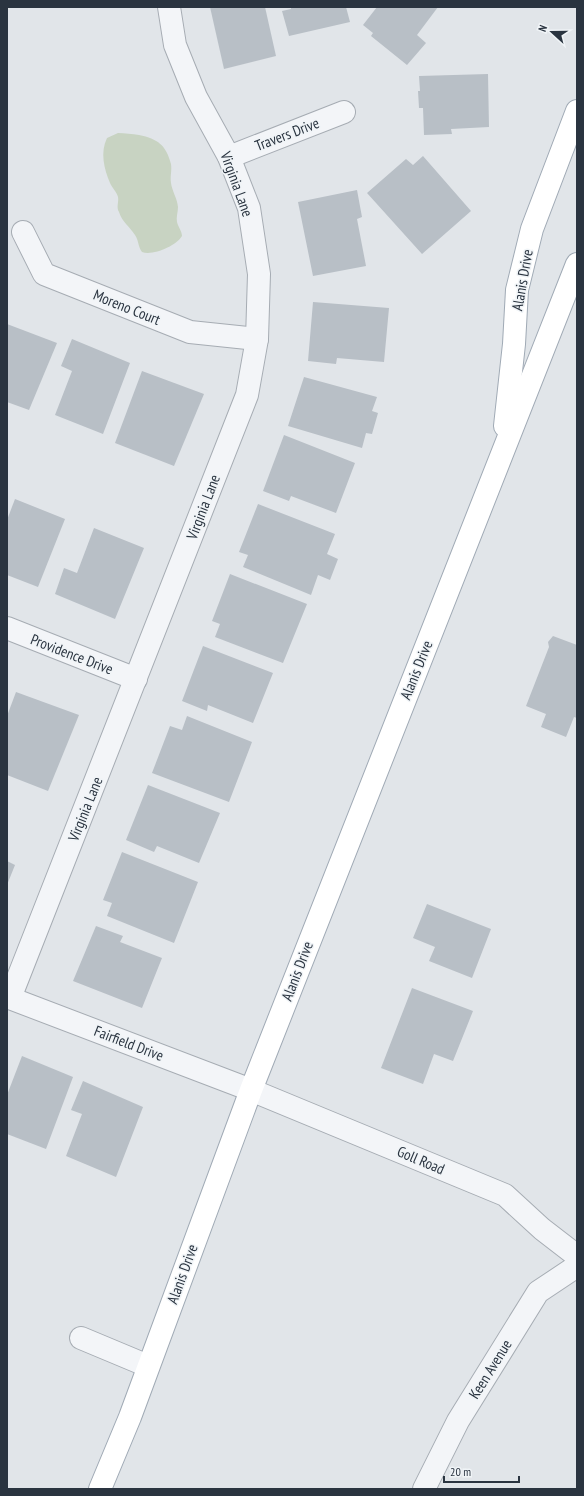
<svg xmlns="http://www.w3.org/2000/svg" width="584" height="1496" viewBox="0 0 584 1496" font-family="'PT Sans Narrow',sans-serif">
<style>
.green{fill:#c8d3c2}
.building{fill:#b8bfc6}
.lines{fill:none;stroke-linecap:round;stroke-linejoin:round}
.minor-casing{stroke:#a6acb3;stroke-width:24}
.major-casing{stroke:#a0aab5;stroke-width:24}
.minor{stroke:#f3f5f8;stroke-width:22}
.major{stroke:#fff;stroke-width:22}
.labels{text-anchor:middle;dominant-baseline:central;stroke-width:3;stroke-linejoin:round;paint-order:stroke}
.street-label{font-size:15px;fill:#2a3440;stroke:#f0f4f7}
</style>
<rect width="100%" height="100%" fill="#e1e5e9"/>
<path class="green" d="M118 133C125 133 132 134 139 135 158 139 166 145 171 164 172 171 170 176 171 183 172 191 177 198 178 207 178 212 176 217 177 222 178 227 182 231 182 236 176 246 153 256 142 252 138 247 139 241 135 235 130 227 122 222 119 212 116 207 119 202 118 197 117 192 112 188 110 183 104 169 100 152 107 138Z"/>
<g class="building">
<polygon points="210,7 265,7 276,56 224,69"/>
<polygon points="291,7 346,7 350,22 289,36 282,11 291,9"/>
<polygon points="377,7 438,7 417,35 426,43 407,65 371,36 373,33 363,25"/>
<polygon points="488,74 489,127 451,129 452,134 424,135 423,108 419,108 418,91 420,91 419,76"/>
<polygon points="423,156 471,211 422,254 367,193 406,159 413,165"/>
<polygon points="357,190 362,217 357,219 366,266 313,276 298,202"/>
<polygon points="313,302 389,308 384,362 337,358 336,364 308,361"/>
<polygon points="7,324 57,343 29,410 7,402"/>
<polygon points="72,339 130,363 103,434 55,415 72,371 61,366"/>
<polygon points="142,371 204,394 174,466 115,443"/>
<polygon points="304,377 377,397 372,411 378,413 372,434 366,433 362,448 288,426"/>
<polygon points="284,435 355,463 336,513 291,496 289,501 263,491"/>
<polygon points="15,499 65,519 38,587 7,575 7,520"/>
<polygon points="258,504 335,534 327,554 338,559 330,580 318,575 311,595 243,567 248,555 239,552"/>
<polygon points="94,528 144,548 115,619 55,594 64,568 77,573"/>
<polygon points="230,574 307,604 283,663 215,637 220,624 212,621"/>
<polygon points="553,636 577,645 577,718 574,717 566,737 541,727 546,714 526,706 549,647 548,642"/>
<polygon points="203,646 273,673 253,723 208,705 207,711 182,701"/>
<polygon points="16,692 79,715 48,791 7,775 7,716"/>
<polygon points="187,716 252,742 229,802 152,773 170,726 182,730"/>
<polygon points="148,785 220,813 199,863 157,846 154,852 126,840"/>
<polygon points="122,852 198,882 174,943 107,916 112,903 103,900"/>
<polygon points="7,861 15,865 7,885"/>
<polygon points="427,904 491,929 472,978 429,961 435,947 413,938"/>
<polygon points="96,926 123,936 120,942 162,958 142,1008 73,981"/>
<polygon points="412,988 473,1011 453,1061 434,1054 423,1084 381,1068"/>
<polygon points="22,1056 73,1077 46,1149 7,1134 7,1095"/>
<polygon points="83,1081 143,1107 116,1177 66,1156 82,1114 71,1110"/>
</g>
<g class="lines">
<defs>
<g id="minor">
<polyline points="229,157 344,112"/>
<polyline points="23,232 44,274 190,332 257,339"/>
<polyline points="7,628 136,679"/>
<polyline points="7,997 251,1090 505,1195 542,1229 577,1256"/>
<polyline points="10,998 247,395 257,339 259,274 249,208 229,157 196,97 175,45 169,7"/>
<polyline points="81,1338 148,1366"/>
<polyline points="424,1489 458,1421 538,1292 577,1266"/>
</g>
<g id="major">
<polyline points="505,426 514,344 517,290 532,229 577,111"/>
<polyline points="100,1489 130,1417 251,1090 577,264"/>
</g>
</defs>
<use href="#minor" class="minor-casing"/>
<use href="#major" class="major-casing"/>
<use href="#minor" class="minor"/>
<use href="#major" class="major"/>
</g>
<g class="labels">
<g class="street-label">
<text transform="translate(287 134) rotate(-21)">Travers Drive</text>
<text transform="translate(237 184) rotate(70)">Virginia Lane</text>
<text transform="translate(522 280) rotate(-80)">Alanis Drive</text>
<text transform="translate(127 307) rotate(22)">Moreno Court</text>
<text transform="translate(203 507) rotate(-69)">Virginia Lane</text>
<text transform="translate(72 654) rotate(21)">Providence Drive</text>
<text transform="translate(416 670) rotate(-68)">Alanis Drive</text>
<text transform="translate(85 809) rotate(-68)">Virginia Lane</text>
<text transform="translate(297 971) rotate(-69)">Alanis Drive</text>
<text transform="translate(129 1043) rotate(21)">Fairfield Drive</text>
<text transform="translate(421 1160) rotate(23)">Goll Road</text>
<text transform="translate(182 1274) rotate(-70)">Alanis Drive</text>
<text transform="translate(490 1369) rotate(-58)">Keen Avenue</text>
</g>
</g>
<rect width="584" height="1496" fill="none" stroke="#2a3440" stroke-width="16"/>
<g transform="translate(552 32) rotate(291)" stroke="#f0f4f7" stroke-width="3" paint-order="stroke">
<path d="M0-3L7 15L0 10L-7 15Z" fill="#2a3440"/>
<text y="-6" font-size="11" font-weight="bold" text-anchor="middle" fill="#2a3440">N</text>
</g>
<path d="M444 1476v6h75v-6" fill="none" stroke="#2a3440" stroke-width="2"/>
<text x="450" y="1476" font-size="12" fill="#2a3440" stroke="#f0f4f7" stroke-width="3" paint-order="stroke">20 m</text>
</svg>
